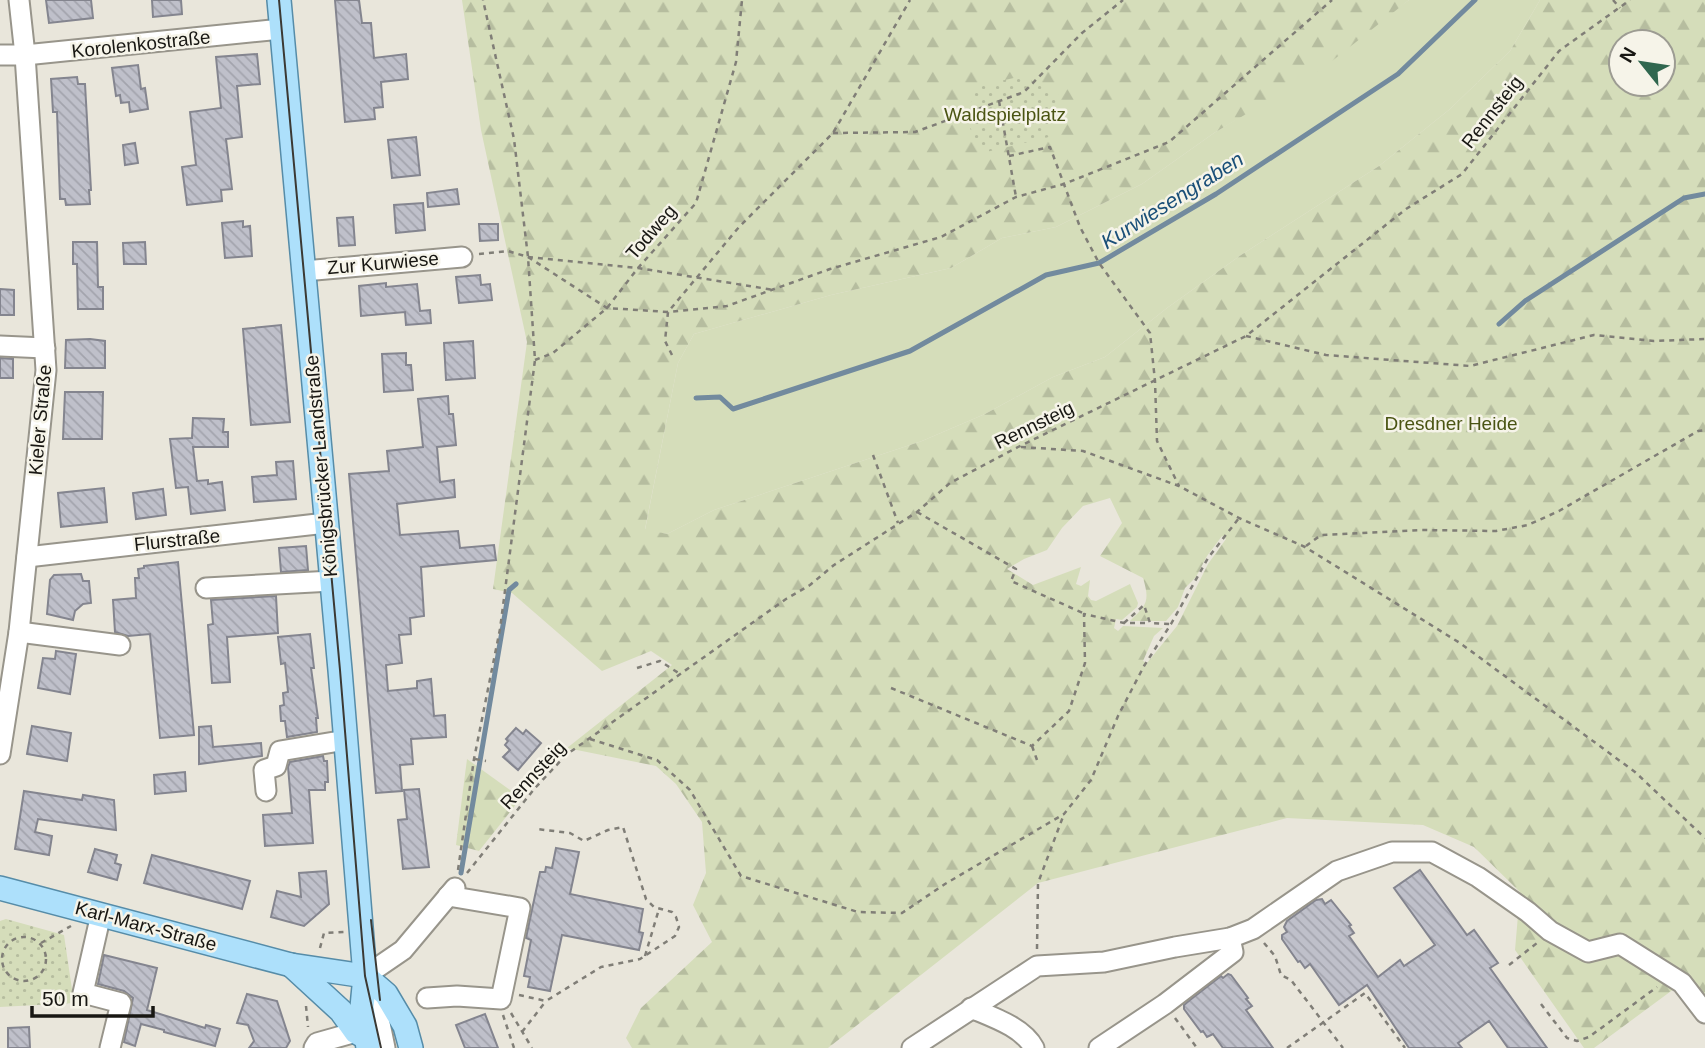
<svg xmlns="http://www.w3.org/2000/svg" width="1705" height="1048" viewBox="0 0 1705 1048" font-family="Helvetica,sans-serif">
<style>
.grass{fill:#d5ddba}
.forest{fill:url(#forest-firs);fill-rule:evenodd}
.park{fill:url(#park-dots)}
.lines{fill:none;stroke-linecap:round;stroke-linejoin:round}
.stream{stroke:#728a9e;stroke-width:5}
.building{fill:url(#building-back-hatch);stroke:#84858f;stroke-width:2}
.minor-casing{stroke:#98958b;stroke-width:23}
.major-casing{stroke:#568ca8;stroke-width:26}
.path{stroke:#807e77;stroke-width:2.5;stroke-dasharray:5 5;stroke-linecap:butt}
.minor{stroke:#fff;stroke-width:19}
.major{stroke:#ade0fb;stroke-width:23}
.tram{stroke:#3b3934;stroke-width:2}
.labels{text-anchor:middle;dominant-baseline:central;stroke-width:5;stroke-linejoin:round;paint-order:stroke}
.street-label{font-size:19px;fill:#181713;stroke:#f6f4e9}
.park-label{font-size:19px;fill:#4a5413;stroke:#f6f4e9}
.water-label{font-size:21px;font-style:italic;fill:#1a4f78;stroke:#f6f4e9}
</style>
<defs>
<pattern id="forest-firs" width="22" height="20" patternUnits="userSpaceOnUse" patternTransform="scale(1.75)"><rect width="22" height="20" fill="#d5ddba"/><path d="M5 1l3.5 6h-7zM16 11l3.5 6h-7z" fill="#b6bd9f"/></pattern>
<pattern id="park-dots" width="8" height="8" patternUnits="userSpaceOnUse" patternTransform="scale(1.75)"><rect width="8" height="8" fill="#d5ddba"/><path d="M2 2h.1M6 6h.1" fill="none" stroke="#b6bd9f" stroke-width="1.8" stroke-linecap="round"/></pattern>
<pattern id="building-back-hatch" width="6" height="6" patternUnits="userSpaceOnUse" patternTransform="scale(1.75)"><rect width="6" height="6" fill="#bfc0ca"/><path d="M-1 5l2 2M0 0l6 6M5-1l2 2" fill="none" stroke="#a3a4ad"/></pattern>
</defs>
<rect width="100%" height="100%" fill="#e9e6db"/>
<polygon class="grass" points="1409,0 1540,0 1510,51 1450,109 1379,166 1241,255 1167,308 1105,357 1053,377 985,414 922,441 714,510 667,534 645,530 678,363 694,334 831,295 951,268 1002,238 1056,227 1142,184 1214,133 1266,101"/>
<g class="forest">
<path d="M462 0H1409L1322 69 1214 133 1142 184 1056 227 1002 238 951 268 831 295 694 334 678 363 645 529 667 534 714 510 922 441 985 414 1053 377 1105 357 1167 308 1241 255 1379 166 1450 109 1510 51 1540 0H1705V1013L1682 983 1594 1048H1584L1515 950 1520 892 1474 847 1423 825 1287 818 1038 883 828 1048H632L626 1038 641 1008 712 942 693 905 706 873 702 822 676 784 656 766 567 748 672 665 651 651 602 671 512 593 493 589 527 342 481 130ZM1621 42H1663V84H1621ZM1110 498 1122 523 1100 556 1143 578C1150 601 1147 605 1130 621H1166L1178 607 1185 588 1196 577 1207 556 1222 536 1226 539 1208 564 1177 626 1147 663 1143 661 1154 636 1163 628 1123 626 1118 631 1114 628 1116 619 1122 620 1137 607 1138 603 1130 584 1096 601 1091 600 1088 596 1090 580 1081 586 1076 584 1081 567 1033 585 1007 569 1024 559 1047 550 1062 528 1083 506Z"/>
<polygon points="467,759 521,798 479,851 456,845"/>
</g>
<g class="park">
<polygon points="1022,76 1059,94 1049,137 982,153 967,122 974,87"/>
<polygon points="6,919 64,935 74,1003 0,1007 0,921"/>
</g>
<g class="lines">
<g class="stream">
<polyline points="1499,324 1525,301 1684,198 1705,194"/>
<polyline points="696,398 720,397 733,409 910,351 1046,275 1099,263 1216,194 1398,74 1475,0"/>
<polyline points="461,873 509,590 516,584"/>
</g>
</g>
<g class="building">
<polygon points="46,0 91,0 93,18 49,23"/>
<polygon points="152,0 181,0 182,14 153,17"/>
<polygon points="335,0 359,0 362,23 371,23 374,58 406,54 408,79 381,82 383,107 374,108 375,119 345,122"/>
<polygon points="257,54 260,84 237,86 242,137 226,139 232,189 221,190 222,201 187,205 182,167 196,165 190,112 221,108 216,57"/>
<polygon points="138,65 141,89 145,88 148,109 130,112 129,102 121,103 120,95 116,96 112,68"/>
<polygon points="77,77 78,84 85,84 91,190 89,190 90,204 66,205 65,199 60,199 57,112 53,112 51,79"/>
<polygon points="416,137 420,175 392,178 388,140"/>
<polygon points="135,143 138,163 125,165 123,145"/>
<polygon points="457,189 459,204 428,207 427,193"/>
<polygon points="423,203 425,230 396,233 394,205"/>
<polygon points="353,217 355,245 339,246 337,218"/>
<polygon points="243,221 243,227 250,226 252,256 225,258 222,223"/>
<polygon points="479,224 498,224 498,240 480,241"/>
<polygon points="73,242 97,242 98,287 103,287 103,309 78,309 77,264 73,264"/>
<polygon points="145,242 146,264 124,264 123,243"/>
<polygon points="480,275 481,285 490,284 492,300 459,303 456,277"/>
<polygon points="386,283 386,287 417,284 420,311 430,310 431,323 406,325 405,312 361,316 359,286"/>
<polygon points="0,289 14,290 14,315 0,315"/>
<polygon points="281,325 290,422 251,425 243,329"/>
<polygon points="90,339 105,341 105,368 65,368 66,340"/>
<polygon points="473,341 475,378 446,380 444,343"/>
<polygon points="406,353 406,365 411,365 413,390 384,392 382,354"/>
<polygon points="0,358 13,359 13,378 0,378"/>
<polygon points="65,392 103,392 102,439 63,439"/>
<polygon points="448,396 449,414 453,414 456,445 437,447 440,482 454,480 455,497 397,504 400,535 458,531 460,548 494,545 496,560 421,567 424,616 410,618 411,634 399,635 402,663 386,665 388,691 417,688 417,681 431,679 434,716 445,715 446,737 411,739 413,764 400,765 402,791 376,793 349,474 389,471 387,451 423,447 418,399"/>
<polygon points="193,418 224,419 223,432 228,432 228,447 193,447 197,481 208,480 208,484 222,482 225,510 191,514 188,487 176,488 170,439 192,438"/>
<polygon points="293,461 296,499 254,502 252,477 277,475 276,462"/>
<polygon points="104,488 107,522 61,527 58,493"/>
<polygon points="163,489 166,515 136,519 133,493"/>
<polygon points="306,546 308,570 281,572 279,548"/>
<polygon points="178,562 194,735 160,738 150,634 128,636 115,632 113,600 136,598 135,578 139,578 138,569 144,568 144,566"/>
<polygon points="81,574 83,581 89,581 91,603 83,604 75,611 73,620 47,614 50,580 54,575"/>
<polygon points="276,596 278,633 227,637 230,682 212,683 208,625 213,624 211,600"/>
<polygon points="310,634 314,668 311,668 318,718 316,718 317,732 287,737 285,721 281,721 280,706 284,705 283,693 288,692 285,663 281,664 278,637"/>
<polygon points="56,651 76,654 70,694 38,688 43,658 55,659"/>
<polygon points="32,726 71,733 67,761 27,754"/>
<polygon points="211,726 213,747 261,743 262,756 199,764 199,727"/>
<polygon points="516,728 523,734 526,730 541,743 518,770 503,757 510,750 505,745 508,741 506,739"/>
<polygon points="323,756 324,761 327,761 328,782 325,782 325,790 309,790 313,843 265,846 263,815 292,813 288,767 290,762"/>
<polygon points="185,772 186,791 155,794 154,775"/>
<polygon points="419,789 429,867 403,869 398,820 407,819 404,790"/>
<polygon points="24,791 82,800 83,795 114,800 116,830 38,819 35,832 52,836 49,855 15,849"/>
<polygon points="556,848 579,852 570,894 643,909 639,932 643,933 639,950 562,935 550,991 528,987 530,977 524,976 531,940 526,938 540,872 545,872 546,867 552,868"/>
<polygon points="95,849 117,855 115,863 121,865 117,880 88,872"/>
<polygon points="152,855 250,881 242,909 144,883"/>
<polygon points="1420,870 1467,935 1474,930 1498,963 1490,968 1547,1048 1508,1048 1489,1021 1458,1043 1462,1048 1409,1048 1367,985 1339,1005 1310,964 1305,968 1300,961 1298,962 1282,939 1282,935 1287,932 1284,927 1287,921 1316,900 1322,899 1325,904 1331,900 1351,925 1349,926 1354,933 1349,936 1378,977 1400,960 1404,966 1435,945 1394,888"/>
<polygon points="326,871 329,904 304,926 271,917 277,891 301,897 299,873"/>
<polygon points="104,955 157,968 147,1010 205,1028 206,1025 220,1029 215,1046 164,1032 164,1030 141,1024 135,1046 124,1042 133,998 124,991 98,984"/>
<polygon points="1228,974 1231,975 1248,998 1246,999 1252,1006 1246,1010 1273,1048 1223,1048 1213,1034 1207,1037 1203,1031 1201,1032 1184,1009 1184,1005 1190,1000 1221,976 1223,978"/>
<polygon points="247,994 277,1001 290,1041 286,1048 249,1048 254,1041 248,1025 237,1023"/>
<polygon points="485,1014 498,1048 465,1048 456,1025"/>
<polygon points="29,1027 30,1048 8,1048 8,1028"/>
</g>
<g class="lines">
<defs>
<g id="minor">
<polyline points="0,55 25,55 281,29"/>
<polyline points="304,271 462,257"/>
<polyline points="0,346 45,348"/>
<polyline points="27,557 326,523"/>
<polyline points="206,588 332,581"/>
<polyline points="19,632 120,645"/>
<polyline points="0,754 19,632 46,370 25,55 19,0"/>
<polyline points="266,791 264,770 276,766 280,751 346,740"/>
<polyline points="101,914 83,993 121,1003 110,1048"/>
<polyline points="427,998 457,996 501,999 520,908 448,896"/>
<path d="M971 1008C992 1017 1023 1027 1034 1048"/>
<polyline points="314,1048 317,1043 356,1032"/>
<polyline points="385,1048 373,989 365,976 403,950 455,888"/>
<polyline points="912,1048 1037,966 1104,962 1175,947 1230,938 1253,929 1337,871 1392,852 1432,852 1478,877 1528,912 1550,931 1588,952 1620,944 1682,983 1705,1013"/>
<polyline points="1099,1048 1165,1004 1233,952 1230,938"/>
</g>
<g id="major">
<polyline points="279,0 340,670 365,976 362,1007 368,1048"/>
<polyline points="0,888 291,965 365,976 386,994 405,1026 411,1048"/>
<polyline points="291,965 341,1011 356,1032 365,1037"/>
</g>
</defs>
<use href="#minor" class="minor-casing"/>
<use href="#major" class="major-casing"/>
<g class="path">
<polyline points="1613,0 1620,8"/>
<polyline points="999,101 1016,197"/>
<polyline points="833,133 915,132 1024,92 1082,33 1123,0"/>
<polyline points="1009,156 1050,147 1080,227 1099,263 1150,333 1155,381 1157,441 1179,486"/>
<polyline points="479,254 508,251 528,257 638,268 774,290"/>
<polyline points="528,257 607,308 668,312 739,227 833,133 910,0"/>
<polyline points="1246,336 1326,355 1470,366 1594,335 1654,341 1705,339"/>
<polyline points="672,355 665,341 668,312 727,306 830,269 941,237 1016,197 1064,184 1169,142 1332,0"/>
<polyline points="535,360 553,353 607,308 638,268 696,203 736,62 742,0"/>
<polyline points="1021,447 1083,451 1179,486 1239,518 1305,547 1460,643 1635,772 1705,838"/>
<polyline points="873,455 898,523"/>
<polyline points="917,512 1016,569 1011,581 1083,613"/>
<polyline points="1306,546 1321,535 1422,530 1496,531 1528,525 1559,511 1698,431 1705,430"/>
<polyline points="1124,623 1144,605 1150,623 1171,624"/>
<polyline points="637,668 660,661 680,674"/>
<polyline points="891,688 1032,746 1069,711 1085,663 1084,614 1124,623 1150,623"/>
<polyline points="590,739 657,760 690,790 741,876 858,912 902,913 945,884 1064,814 1091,780 1118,716 1144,666 1171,624 1208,558 1239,518"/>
<polyline points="1032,746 1037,760"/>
<polyline points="475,759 486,761"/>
<polyline points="544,762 551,757 559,763"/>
<polyline points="458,870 474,759 500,629 535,360 528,257 514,139 483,0"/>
<polyline points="467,873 535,788 566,755 786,599 810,585 834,565 917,512 950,483 1018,447 1246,336 1406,209 1462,174 1559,51 1630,0"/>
<circle cx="24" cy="959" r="22"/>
<polyline points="41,943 71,926"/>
<polyline points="1264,943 1275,956 1281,975 1291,980 1343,1048"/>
<polyline points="320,948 324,933 344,932"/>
<polyline points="1037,949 1038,883 1064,814"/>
<polyline points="645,956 659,909"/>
<polyline points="1509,965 1537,943"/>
<polyline points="519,995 546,1001 601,967 640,959 675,936 679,927 676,917 672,912 654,907 646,899 623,827 608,830 584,841 570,833 537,829"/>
<polyline points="1541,1004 1567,1038 1577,1041 1589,1037 1657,987"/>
<polyline points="306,1006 308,1027"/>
<polyline points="511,1013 532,1048"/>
<polyline points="503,1015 514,1048"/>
<polyline points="1175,1018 1197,1048"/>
<polyline points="522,1032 546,1001"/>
<polyline points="1287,1048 1365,993 1405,1048"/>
</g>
<use href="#minor" class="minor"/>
<use href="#major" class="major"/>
<g class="tram">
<polyline points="279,0 340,670 365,976 381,1048"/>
<polyline points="371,920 380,1000"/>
</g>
</g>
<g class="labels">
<g class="street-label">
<text transform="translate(141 44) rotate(-6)">Korolenkostraße</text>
<text transform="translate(1492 112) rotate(-52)">Rennsteig</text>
<text transform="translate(651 232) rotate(-49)">Todweg</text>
<text transform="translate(383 263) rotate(-5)">Zur Kurwiese</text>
<text transform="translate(40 420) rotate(-85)">Kieler Straße</text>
<text transform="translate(1034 425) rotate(-26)">Rennsteig</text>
<text transform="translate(321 466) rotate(-95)">Königsbrücker Landstraße</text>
<text transform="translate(177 540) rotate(-6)">Flurstraße</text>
<text transform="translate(533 775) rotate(-47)">Rennsteig</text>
<text transform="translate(146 926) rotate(15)">Karl-Marx-Straße</text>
</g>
<g class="park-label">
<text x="1005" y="114">Waldspielplatz</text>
<text x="1451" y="423">Dresdner Heide</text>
</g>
<g class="water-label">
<text transform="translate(1172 200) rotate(-32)">Kurwiesengraben</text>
</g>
</g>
<g transform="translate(1642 63) rotate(300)"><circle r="33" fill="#f6f4e9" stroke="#9d9c93" stroke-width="2"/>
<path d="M0-5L12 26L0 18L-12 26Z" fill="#30674f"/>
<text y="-10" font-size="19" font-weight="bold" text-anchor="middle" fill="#181713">N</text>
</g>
<path d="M32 1006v10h121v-10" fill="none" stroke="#181713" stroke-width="3.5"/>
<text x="42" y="1006" font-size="21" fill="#181713" stroke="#f6f4e9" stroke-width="5" paint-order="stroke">50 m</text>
</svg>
